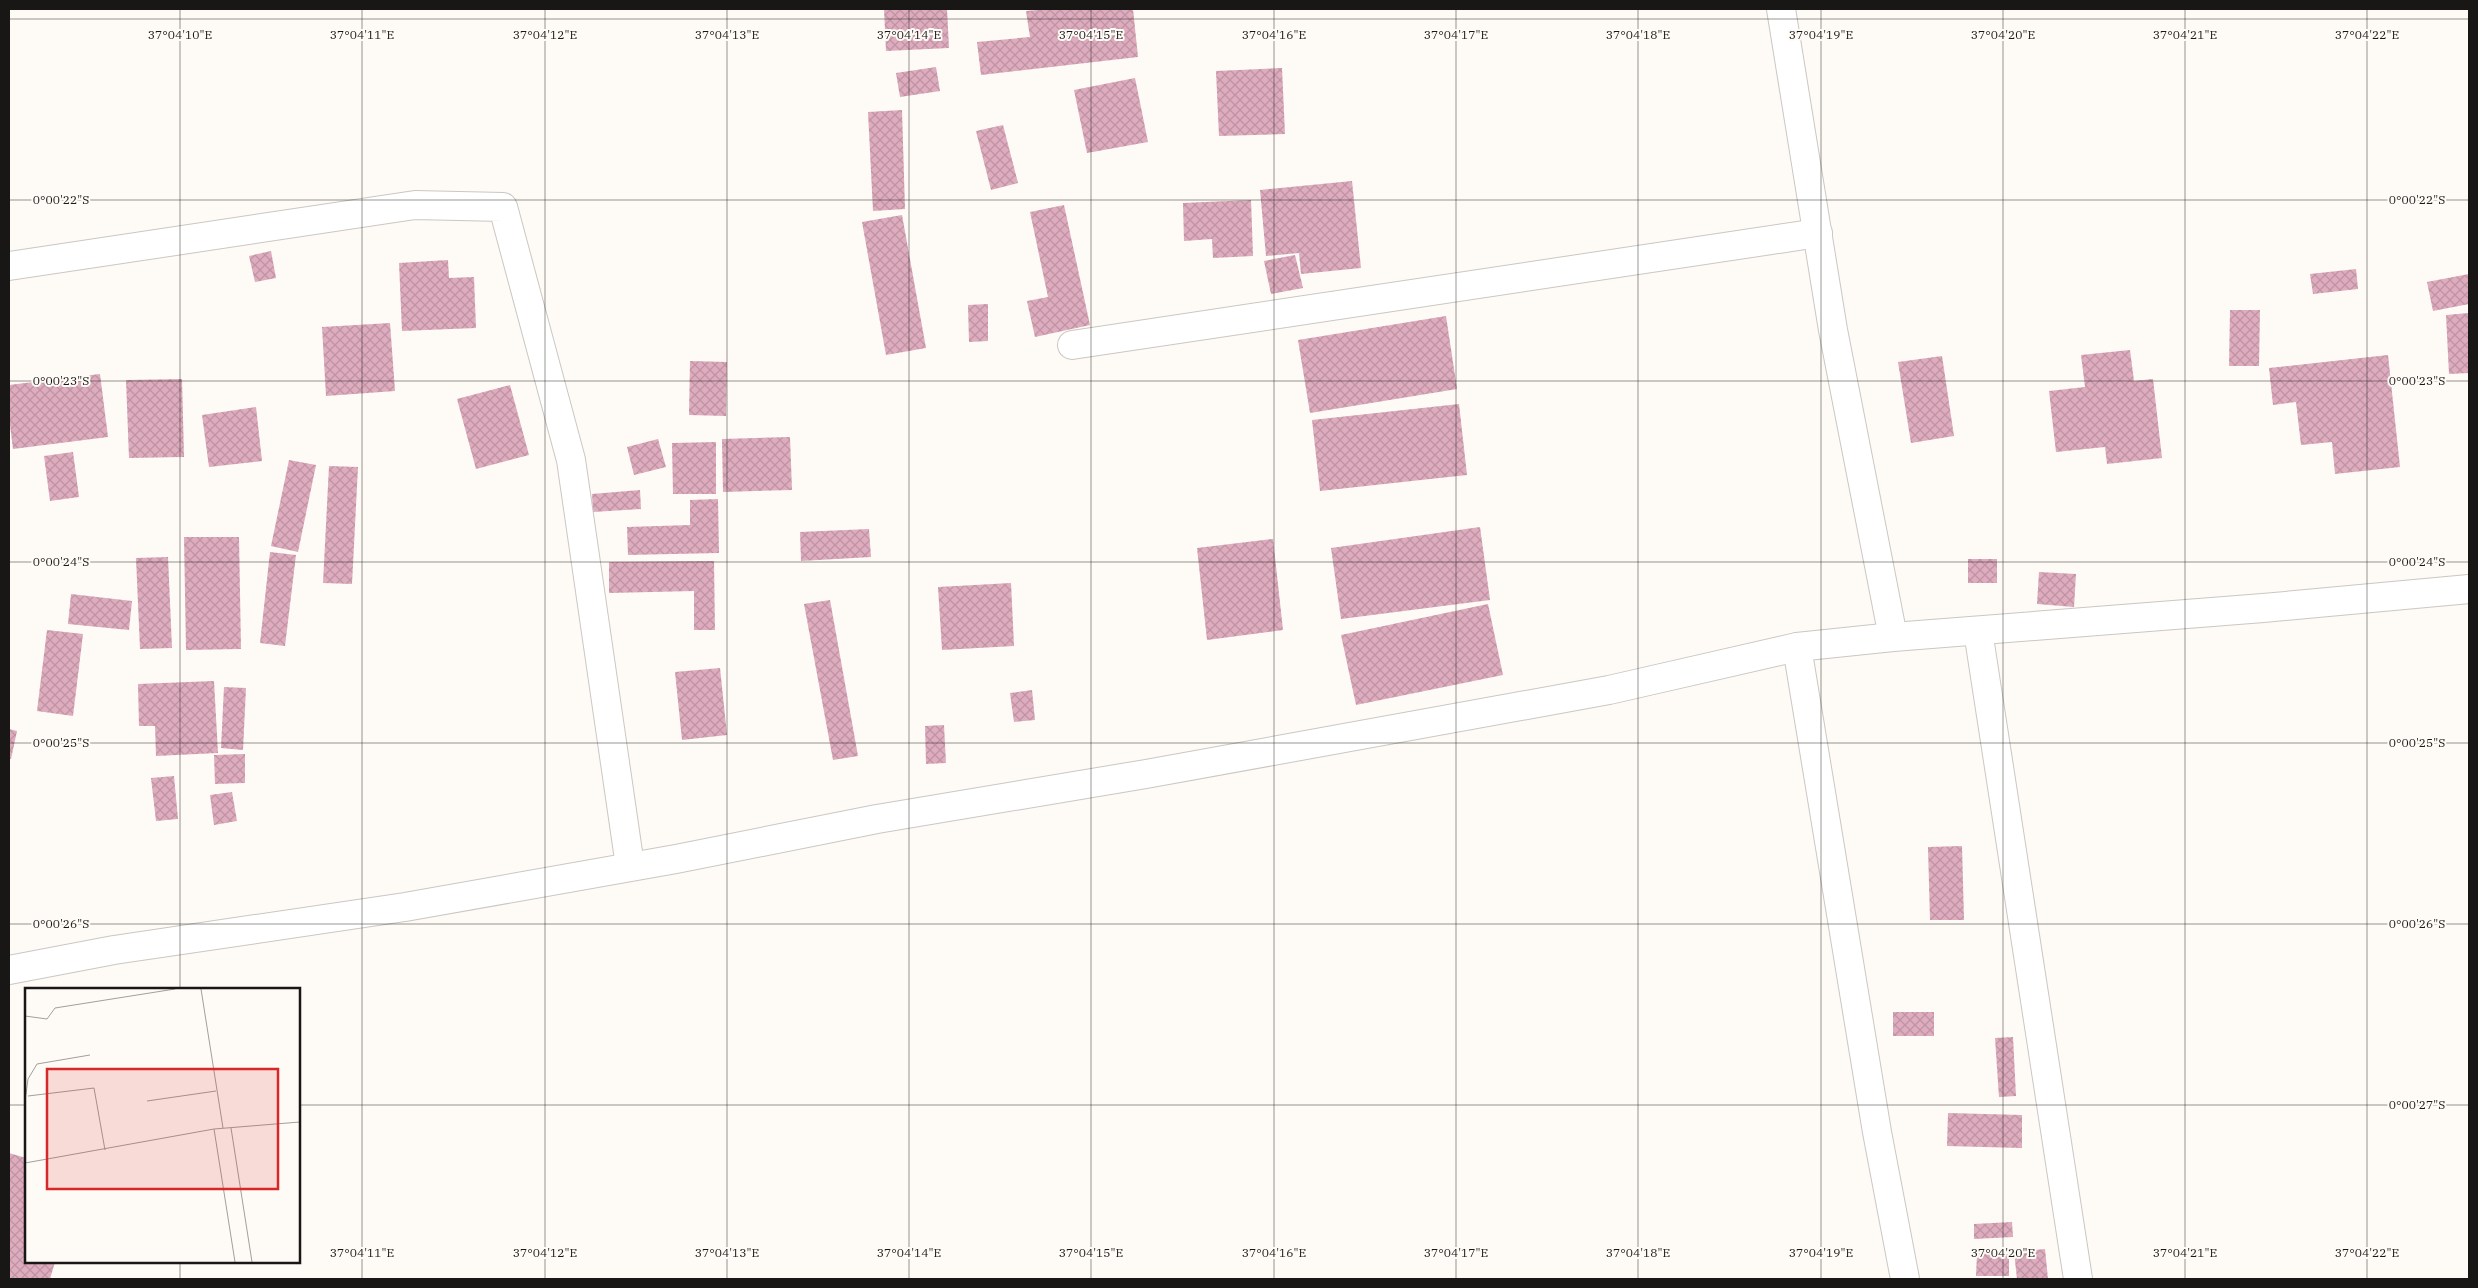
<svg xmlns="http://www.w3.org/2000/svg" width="2478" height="1288" viewBox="0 0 2478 1288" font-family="'IBM Plex Serif',serif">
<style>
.building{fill:url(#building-cross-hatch)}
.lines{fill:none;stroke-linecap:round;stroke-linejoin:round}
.minor-casing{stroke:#cbc7c3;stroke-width:30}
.minor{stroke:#fff;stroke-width:28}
.ticks{fill:none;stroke:#181715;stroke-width:1;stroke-opacity:0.45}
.inset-road{fill:none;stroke:#a29f9c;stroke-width:1}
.view{fill:#d62828;fill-opacity:0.15;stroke:#d62828;stroke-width:2.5}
.inset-edge{fill:none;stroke:#181715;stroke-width:2.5}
.ticks-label{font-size:12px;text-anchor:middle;fill:#181715;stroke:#fefaf6;stroke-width:4;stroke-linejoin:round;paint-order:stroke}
</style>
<defs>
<pattern id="building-cross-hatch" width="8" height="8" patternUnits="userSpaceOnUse" patternTransform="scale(1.25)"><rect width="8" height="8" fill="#deacbe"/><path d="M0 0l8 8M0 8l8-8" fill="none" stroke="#be93a2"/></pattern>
</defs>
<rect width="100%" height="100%" fill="#fefaf6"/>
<g class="building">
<polygon points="884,9 947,9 949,48 886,51"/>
<polygon points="1047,9 1133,9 1138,57 981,75 977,42 1030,37 1026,11"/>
<polygon points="936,67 940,91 900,97 896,73"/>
<polygon points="1282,68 1285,134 1219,136 1216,71"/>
<polygon points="1135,78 1148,142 1087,153 1074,90"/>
<polygon points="902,110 905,209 873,211 868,112"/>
<polygon points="1003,125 1018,183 991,190 976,131"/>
<polygon points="1352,181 1361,268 1301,274 1299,253 1266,256 1260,190"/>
<polygon points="1251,200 1253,256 1213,258 1212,239 1184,241 1183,203"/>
<polygon points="1064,205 1090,325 1035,337 1027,301 1048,297 1030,212"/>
<polygon points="902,215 926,348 886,355 862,222"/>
<polygon points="271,251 276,278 255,282 249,256"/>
<polygon points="1295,255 1303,288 1271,294 1264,261"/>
<polygon points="448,260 449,278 474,277 476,328 402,331 399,263"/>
<polygon points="2356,269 2358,289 2313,294 2310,274"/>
<polygon points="2469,274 2469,304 2433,311 2427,282"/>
<polygon points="988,304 988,341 969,342 968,305"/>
<polygon points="2230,310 2260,310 2259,366 2229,366"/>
<polygon points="2469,313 2469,373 2449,374 2446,315"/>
<polygon points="1446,316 1457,389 1310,413 1298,340"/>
<polygon points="390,323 395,391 326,396 322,327"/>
<polygon points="2130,350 2134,381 2153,379 2162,458 2107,464 2105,447 2056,452 2049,391 2085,387 2081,355"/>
<polygon points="2388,355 2400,467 2335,474 2332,442 2301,445 2296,402 2273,405 2269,368"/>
<polygon points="1942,356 1954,436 1911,443 1898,362"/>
<polygon points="690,361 727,362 726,416 689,415"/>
<polygon points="100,374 108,437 13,449 9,417 9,385"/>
<polygon points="182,379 184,457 129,458 126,380"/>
<polygon points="510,385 529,455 476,469 457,399"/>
<polygon points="1459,404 1467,475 1320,491 1312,420"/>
<polygon points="256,407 262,461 209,467 202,415"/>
<polygon points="790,437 792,490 723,492 722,439"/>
<polygon points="658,439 666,467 634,475 627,447"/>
<polygon points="716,442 716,494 673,494 672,443"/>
<polygon points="73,452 79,497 50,501 44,456"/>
<polygon points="289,460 316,465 298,552 271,546"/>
<polygon points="329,466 358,467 352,584 323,583"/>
<polygon points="640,490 641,509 593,512 592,494"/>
<polygon points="718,499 719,553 628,555 627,527 690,525 690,500"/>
<polygon points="1480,527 1490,600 1341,619 1331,548"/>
<polygon points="869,529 871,557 801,561 800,532"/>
<polygon points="184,537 239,537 241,649 186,650"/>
<polygon points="1273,539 1283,630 1207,640 1197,548"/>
<polygon points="270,552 296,555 285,646 260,643"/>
<polygon points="168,557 172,648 140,649 136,558"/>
<rect x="1968" y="559" width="29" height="24"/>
<polygon points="714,561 715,630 694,630 694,591 609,593 609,562"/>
<polygon points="2039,572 2076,574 2074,607 2037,604"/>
<polygon points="1011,583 1014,646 942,650 938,587"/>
<polygon points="71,594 132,601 129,630 68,624"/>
<polygon points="830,600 858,756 833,760 804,604"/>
<polygon points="1488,604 1503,675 1356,705 1341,635"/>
<polygon points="47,630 83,634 73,716 37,711"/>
<polygon points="720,668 727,735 682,740 675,672"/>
<polygon points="214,681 218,753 156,756 155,726 139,726 138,684"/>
<polygon points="224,687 246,688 243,750 221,748"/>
<polygon points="1032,690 1035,720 1014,722 1010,693"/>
<polygon points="944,725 946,763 926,764 925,726"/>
<polygon points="9,729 17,731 11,759 9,759"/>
<polygon points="245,754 245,783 215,784 214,755"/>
<polygon points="174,776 178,819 156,821 151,778"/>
<polygon points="232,792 237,821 214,825 210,795"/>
<polygon points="1962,846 1964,920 1930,920 1928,847"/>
<rect x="1893" y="1012" width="41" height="24"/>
<polygon points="2013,1037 2016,1096 1999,1097 1995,1038"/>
<polygon points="1948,1113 2022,1115 2022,1148 1947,1146"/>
<polygon points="9,1153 26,1158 26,1262 55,1262 50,1279 9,1279"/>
<polygon points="2012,1222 2013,1237 1974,1239 1974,1224"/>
<polygon points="2045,1249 2048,1279 2017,1279 2014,1252"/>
<polygon points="1977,1253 2009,1254 2009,1276 1976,1276"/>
</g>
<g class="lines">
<defs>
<g id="minor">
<polyline points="1781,9 1833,330 1893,637"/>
<polyline points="9,266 415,205 503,207 571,460 630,866"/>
<polyline points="1072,345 1818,233"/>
<polyline points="1978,631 2078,1279"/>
<polyline points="1797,647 1877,1132 1905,1279"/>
<polyline points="9,970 114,950 405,907 676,859 877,819 1146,774 1609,690 1797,647 1893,637 2263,608 2469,589"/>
</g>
</defs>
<use href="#minor" class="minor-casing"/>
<use href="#minor" class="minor"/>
</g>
<path class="ticks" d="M180 9V989M362 9V1279M545 9V1279M727 9V1279M909 9V1279M1091 9V1279M1274 9V1279M1456 9V1279M1638 9V1279M1821 9V1279M2003 9V1279M2185 9V1279M2367 9V1279M9 19H2469M9 200H2469M9 381H2469M9 562H2469M9 743H2469M9 924H2469M9 1105H26M299 1105H2469M180 1262V1279"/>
<g transform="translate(25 988)">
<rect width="275" height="275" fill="#fefaf6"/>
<path class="inset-road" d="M176 1 198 140M0 28 22 31 30 20 150 1M3 108 69 100 80 162M0 113 3 91 12 76 65 67M122 113 191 103M206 140 227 274M189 141 210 274M0 175 189 141 275 134"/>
<path class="view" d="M22 81H253V201H22Z"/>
<rect width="275" height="275" class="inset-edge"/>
</g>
<g class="ticks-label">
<text x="180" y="39">37°04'10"E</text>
<text x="362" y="39">37°04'11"E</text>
<text x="545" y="39">37°04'12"E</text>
<text x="727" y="39">37°04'13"E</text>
<text x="909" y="39">37°04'14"E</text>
<text x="1091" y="39">37°04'15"E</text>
<text x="1274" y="39">37°04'16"E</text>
<text x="1456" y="39">37°04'17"E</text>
<text x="1638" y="39">37°04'18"E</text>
<text x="1821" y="39">37°04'19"E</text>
<text x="2003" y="39">37°04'20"E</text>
<text x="2185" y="39">37°04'21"E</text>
<text x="2367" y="39">37°04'22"E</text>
<text x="61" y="204">0°00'22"S</text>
<text x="2417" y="204">0°00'22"S</text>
<text x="61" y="385">0°00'23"S</text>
<text x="2417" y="385">0°00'23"S</text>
<text x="61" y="566">0°00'24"S</text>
<text x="2417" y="566">0°00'24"S</text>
<text x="61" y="747">0°00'25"S</text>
<text x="2417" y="747">0°00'25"S</text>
<text x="61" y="928">0°00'26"S</text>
<text x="2417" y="928">0°00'26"S</text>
<text x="2417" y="1109">0°00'27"S</text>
<text x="362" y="1257">37°04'11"E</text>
<text x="545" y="1257">37°04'12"E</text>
<text x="727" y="1257">37°04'13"E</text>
<text x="909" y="1257">37°04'14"E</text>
<text x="1091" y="1257">37°04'15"E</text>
<text x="1274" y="1257">37°04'16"E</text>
<text x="1456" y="1257">37°04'17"E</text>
<text x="1638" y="1257">37°04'18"E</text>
<text x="1821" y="1257">37°04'19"E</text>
<text x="2003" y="1257">37°04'20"E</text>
<text x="2185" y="1257">37°04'21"E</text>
<text x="2367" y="1257">37°04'22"E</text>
</g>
<rect width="2478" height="1288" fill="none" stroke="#181715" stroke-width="20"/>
</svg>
